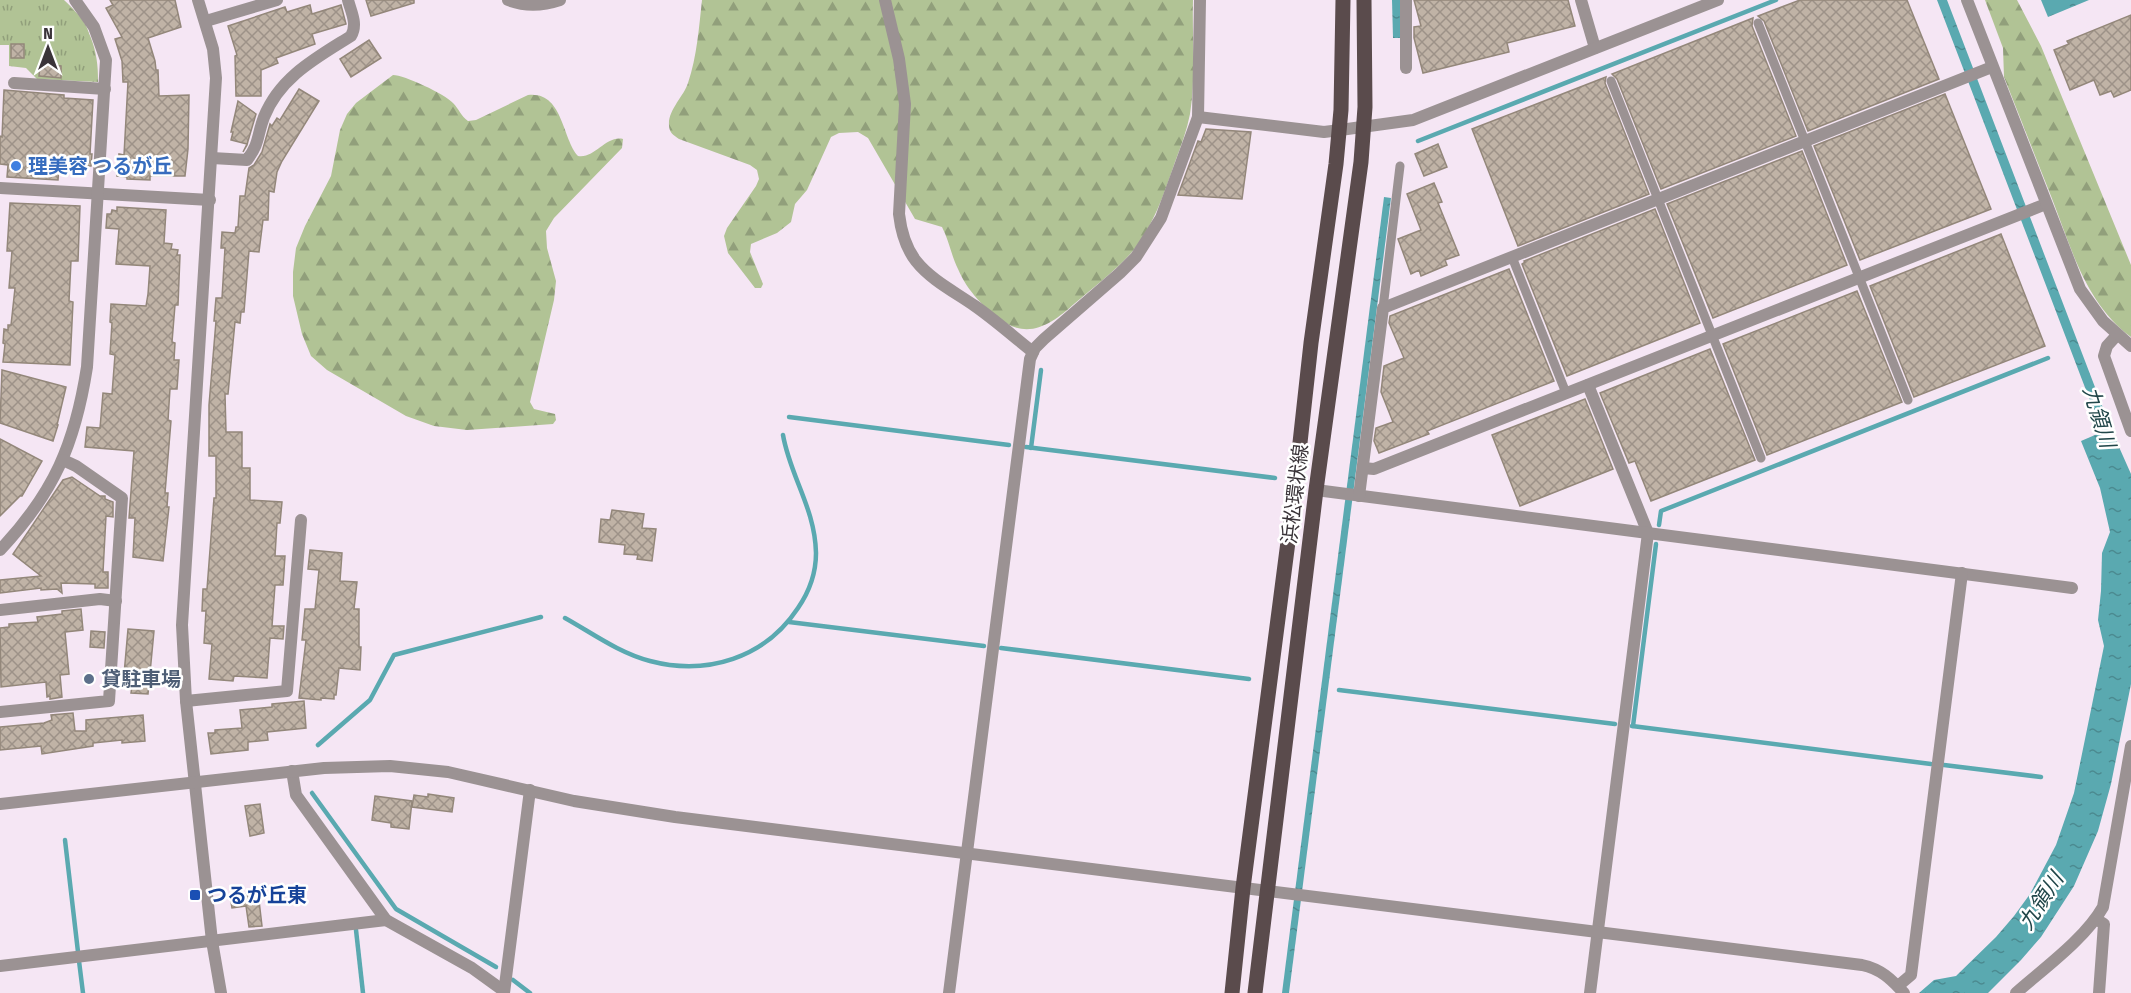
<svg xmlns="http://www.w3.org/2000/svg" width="2131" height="993" viewBox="0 0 2131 993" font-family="'Fira Sans Condensed','Noto Sans JP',sans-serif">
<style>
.grass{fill:url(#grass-tufts)}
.forest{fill:url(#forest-firs)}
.water{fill:url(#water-ripples)}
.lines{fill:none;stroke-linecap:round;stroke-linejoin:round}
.stream{stroke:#5aa9b0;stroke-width:4.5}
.building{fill:url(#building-cross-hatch);stroke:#93877a;stroke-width:1.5}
.service{stroke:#9b9293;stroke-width:9}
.minor{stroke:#9b9293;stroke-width:12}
.tertiary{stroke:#9b9293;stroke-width:12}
.primary{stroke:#5a4b4c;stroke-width:15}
.shop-dot{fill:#3f7fe0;stroke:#fff;stroke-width:2}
.service-dot{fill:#5c6f8a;stroke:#fff;stroke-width:2}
.transit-dot{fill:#1a4fb4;stroke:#fff;stroke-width:2}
.labels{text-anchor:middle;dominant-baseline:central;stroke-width:5;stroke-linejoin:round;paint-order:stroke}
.shop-label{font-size:20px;font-weight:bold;fill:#366cbe;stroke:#fff;text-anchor:start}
.street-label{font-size:20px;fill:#3a3439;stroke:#fff}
.service-label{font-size:20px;font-weight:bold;fill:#4e5e75;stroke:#fff;text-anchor:start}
.transit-label{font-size:20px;font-weight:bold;fill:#164399;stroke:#fff;text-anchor:start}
.water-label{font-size:21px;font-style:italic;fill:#204649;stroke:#fff}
</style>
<defs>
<pattern id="grass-tufts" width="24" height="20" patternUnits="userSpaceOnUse" patternTransform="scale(1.5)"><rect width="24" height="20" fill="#b1c395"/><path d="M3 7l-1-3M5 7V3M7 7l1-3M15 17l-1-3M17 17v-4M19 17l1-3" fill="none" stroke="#919f7b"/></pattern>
<pattern id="forest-firs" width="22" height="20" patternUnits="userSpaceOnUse" patternTransform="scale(1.5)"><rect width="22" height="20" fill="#b1c395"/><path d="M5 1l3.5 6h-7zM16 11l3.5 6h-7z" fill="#919f7b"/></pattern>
<pattern id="water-ripples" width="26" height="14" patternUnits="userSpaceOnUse" patternTransform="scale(1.5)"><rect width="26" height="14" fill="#5aa9b0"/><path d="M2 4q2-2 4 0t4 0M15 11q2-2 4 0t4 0" fill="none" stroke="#4b8a90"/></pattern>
<pattern id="building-cross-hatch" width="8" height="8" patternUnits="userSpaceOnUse" patternTransform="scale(1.5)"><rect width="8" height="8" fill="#c0b3a6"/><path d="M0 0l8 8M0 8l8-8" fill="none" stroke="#9d9288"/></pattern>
</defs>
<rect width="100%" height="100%" fill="#f5e6f4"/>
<path class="grass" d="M0 0H64C89 22 99 50 98 82L37 79 26 68 9 66V45H0Z"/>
<g class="forest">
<path d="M702 0H1193C1192 37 1196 77 1190 114 1187 130 1181 146 1175 162 1164 194 1154 225 1132 252 1115 271 1094 287 1074 304 1055 321 1032 339 1006 323 986 310 967 291 958 269 951 255 949 240 942 227L915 219 868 138 858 132 839 133 831 137 807 190 795 204 791 222 777 233 751 244 750 252 763 284 761 288H755L728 253 724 236 727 228 756 186 759 179 757 170 750 165 679 139C673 135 669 132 669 125 668 110 684 96 688 83 697 56 699 27 702 0Z"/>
<path d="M1985 0H2017L2041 46 2131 265V337C2085 303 2071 247 2051 196 2035 156 2020 117 2004 77L2003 48Z"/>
<path d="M69 7C79 13 92 30 89 41 83 38 73 20 67 14V8Z"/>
<path d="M393 75C404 75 445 94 453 103 459 109 461 116 468 121L476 120 528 95C563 91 562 138 578 156 595 159 606 135 623 139L622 148 554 218 546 231 547 248 556 281 554 300 530 402 534 409 555 414 556 420 553 424 467 430 434 426 406 416 327 370 311 356 302 334 293 296V272L296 248 305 226 331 176 340 130 347 114 356 103Z"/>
</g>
<g class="water">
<polygon points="1392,0 1400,0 1400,38 1393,38"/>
<polygon points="1937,0 1947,0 2111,429 2131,474 2131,684 2111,784 2098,831 2074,886 2041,937 2021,960 1988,993 1919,993 1934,980 1956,976 1996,937 2014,916 2030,894 2056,845 2074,793 2104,646 2098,620 2101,591 2102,553 2110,532 2100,488 2081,441 2102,432"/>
<polygon points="2041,0 2089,0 2048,17"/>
<polygon points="1384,197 1391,198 1289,993 1282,993"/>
</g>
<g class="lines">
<g class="stream">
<polyline points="1418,141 1776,0"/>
<polyline points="789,417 1009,445"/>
<polyline points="1026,447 1275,478"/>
<polyline points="1031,448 1041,370"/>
<polyline points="1659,525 1661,511 2048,358"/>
<path d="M565 618C592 633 619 653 650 661 707 676 765 658 798 608 809 592 816 572 816 553 815 508 790 476 783 435"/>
<polyline points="789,622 984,646"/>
<polyline points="1001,648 1249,679"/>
<polyline points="1339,690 1615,724"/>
<polyline points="1632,726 1931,764"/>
<polyline points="1633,726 1656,544"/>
<polyline points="318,745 370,700 394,655 541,617"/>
<polyline points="1944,765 2041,777"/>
<polyline points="312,793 396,909 496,967"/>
<polyline points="65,840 78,952"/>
<polyline points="356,930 363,993"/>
<polyline points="79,961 83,993"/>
<polyline points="513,980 530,993"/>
</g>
</g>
<g class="building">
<polygon points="110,0 175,0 181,27 148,38 155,61 156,70 158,70 159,96 189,95 188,149 185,176 150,176 150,180 127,179 127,177 117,176 119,154 124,155 128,82 123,82 122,61 115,39 122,37 106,8 113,5"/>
<polygon points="366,0 414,0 414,3 371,16"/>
<polygon points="1414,0 1568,0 1575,26 1507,43 1509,52 1423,73 1414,38 1414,27 1421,26"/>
<polygon points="1800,0 1907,0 1939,79 1808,131 1764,21 1758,16"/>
<polygon points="310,5 312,14 341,5 346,24 312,34 315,44 276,58 278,63 261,70 261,96 236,96 235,56 237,55 228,26 285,7 287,12"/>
<polygon points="2131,15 2131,90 2114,97 2111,91 2100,95 2094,80 2070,90 2054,50 2069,44 2067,41"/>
<polygon points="1753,18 1752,26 1796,136 1661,189 1617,79 1612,74"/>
<polygon points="369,40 381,58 351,77 340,59"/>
<rect x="11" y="44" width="13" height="14"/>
<polygon points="40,64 61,66 61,78 39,76"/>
<polygon points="1606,77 1605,83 1649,194 1518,246 1472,129"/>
<polygon points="299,89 319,101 282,161 277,172 274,192 269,191 268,220 263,220 259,252 249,251 244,312 241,312 240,323 235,322 228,394 225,394 226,432 242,432 242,468 250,468 250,500 282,502 280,523 277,523 275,556 285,556 283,585 275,585 272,626 284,626 283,639 270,638 267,678 234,676 233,681 209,679 212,644 204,643 206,611 202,611 203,589 207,589 214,498 216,498 216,456 209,456 209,405 216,321 214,321 216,298 222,298 225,248 221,248 222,232 235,233 236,227 238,227 240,196 245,196 249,168 254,165 262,152 270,124 272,126 277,118 280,120"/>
<polygon points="4,90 64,95 64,98 93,100 90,154 92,154 91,166 83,166 82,169 59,168 58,180 7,177 8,165 0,164 0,136 2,137"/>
<polygon points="1945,94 1991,209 1860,260 1814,146"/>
<polygon points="238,101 256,114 248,141 247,145 243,152 247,144 231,140 233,132 231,132"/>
<polygon points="1206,129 1251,132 1242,199 1178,195 1198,141 1201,142"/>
<polygon points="1438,144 1447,167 1424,176 1415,154"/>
<polygon points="1802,151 1847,265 1713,318 1667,204"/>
<polygon points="1434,183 1442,202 1438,203 1459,255 1445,260 1447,265 1421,276 1419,270 1411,274 1398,239 1421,230 1407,194"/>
<polygon points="10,203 80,206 78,261 71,261 69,301 73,302 70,365 3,362 5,344 3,343 4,329 8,330 8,325 11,325 15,288 9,288 12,251 7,251"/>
<polygon points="117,207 166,210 164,243 172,244 171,249 178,250 177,255 180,255 178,305 175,305 172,342 175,343 174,360 179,360 177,389 170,389 168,420 171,421 165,493 168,493 167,507 169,507 163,561 133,557 135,518 129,518 134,451 85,447 87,427 100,428 103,393 112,394 115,355 110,354 112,323 110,322 111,304 146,306 148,294 150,266 116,264 119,229 106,228 107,214 111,214 112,210 117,211"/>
<polygon points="1655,209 1700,323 1567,376 1522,264 1525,262 1524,261"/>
<polygon points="2001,234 2045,346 1914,397 1870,286"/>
<polygon points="1509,269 1554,381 1427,431 1429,434 1379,453 1374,441 1376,428 1393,422 1381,392 1384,366 1404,358 1389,323 1390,316"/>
<polygon points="1857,291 1902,402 1767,455 1723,344"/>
<polygon points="1710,349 1755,460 1651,501 1635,461 1629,463 1600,393"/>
<polygon points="2,370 66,387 57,425 58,425 53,441 0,423"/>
<polygon points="1585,399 1613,469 1520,506 1492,435"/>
<polygon points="0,439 42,461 22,496 20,496 0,516"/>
<polygon points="72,477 100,496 105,496 105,499 113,502 113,517 106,516 103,572 108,572 108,588 95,588 95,584 61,583 62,593 57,589 41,590 41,588 0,593 0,580 41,576 13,554 63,480"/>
<polygon points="612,510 644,514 642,528 656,529 652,561 637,559 638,555 624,554 625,545 599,542 601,519 610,520"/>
<polygon points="310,550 342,553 340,581 357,582 354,609 359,609 359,647 361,647 360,670 339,668 336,695 334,695 334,699 321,698 321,700 299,698 306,640 302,640 305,609 315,609 319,570 308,569"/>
<polygon points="81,609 83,630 65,632 69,674 60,675 62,697 50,699 50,696 47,697 46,682 1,687 0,628 9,627 9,624 38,622 37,617 62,614 62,611"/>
<polygon points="128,629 154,631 148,694 131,693 132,686 123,686"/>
<polygon points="91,631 105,632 104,648 90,647"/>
<polygon points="304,701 306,728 267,732 268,740 248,742 248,750 211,754 208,733 215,733 215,730 242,728 240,710 272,707 272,704"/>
<polygon points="73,713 75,731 86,731 86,720 143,715 145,741 122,743 122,740 93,743 93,746 42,754 41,746 0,750 0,727 44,723 52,720 51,715"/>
<polygon points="428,794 454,798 452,812 412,807 414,795 428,797"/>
<polygon points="375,796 412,801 409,829 391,827 391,823 372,820"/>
<polygon points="260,804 264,833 250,836 245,806"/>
<polygon points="258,892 262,926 249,927 246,906 232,908 230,896"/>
</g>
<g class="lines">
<g class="service">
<polyline points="1758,23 1908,400"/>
<polyline points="1611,81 1761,458"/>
<polyline points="1512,257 1566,393"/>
<polyline points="1383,308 1400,166"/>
</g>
<g class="minor">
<path d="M508 0C526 7 542 6 560 0"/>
<path d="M885 0 899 59 905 104 899 214C901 231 905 247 916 261 931 280 955 292 975 306 995 320 1014 337 1033 352"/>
<polyline points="1406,0 1406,68"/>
<polyline points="1581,0 1595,48"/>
<polyline points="206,21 277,0"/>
<polyline points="14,83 105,89"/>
<polyline points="1198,117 1324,132 1340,130"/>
<path d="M212 158 247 160C260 143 257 135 264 117 280 77 316 58 351 36 358 24 351 12 348 0"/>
<polyline points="0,188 210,200"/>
<polyline points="2117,335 2107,346 2104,356 2131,431"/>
<polyline points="1588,385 1648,533 1590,993"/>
<polyline points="1363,468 1374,469 2046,204"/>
<polyline points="1316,490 2072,588"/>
<polyline points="1359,496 1383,308 1992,67"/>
<path d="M0 550C54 493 75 444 87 367L106 60 94 27 75 0"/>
<polyline points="0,610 100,599 116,601"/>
<polyline points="186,701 287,691 301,520"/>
<polyline points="0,712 109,701 122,498 76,466 63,460"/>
<polyline points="292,771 296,795 386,920 472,968 504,991"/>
<path d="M1268 891 1862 965C1881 969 1891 979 1904 993"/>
<polyline points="2096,919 2104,924 2099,993"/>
<polyline points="0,966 386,920"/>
<polyline points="1898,986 1911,975 1962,573"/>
<polyline points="504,993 530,790"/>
<polyline points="949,993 1030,359 1035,348 1044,339 1120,273 1136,257 1161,218 1198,117 1200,0"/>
<path d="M2016 993C2043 969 2085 939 2103 907L2131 746"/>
</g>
<g class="tertiary">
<polyline points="198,0 213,49 216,78 182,625 186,701 212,941 221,993"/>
<polyline points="1967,0 2080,289 2103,321 2131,346"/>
<polyline points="1340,130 1413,120 1718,0"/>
<polyline points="0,804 324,768 390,766 448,772 574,801 675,817 1268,891"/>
</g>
<g class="primary">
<polyline points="1232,993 1243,888 1295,488 1311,343 1336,164 1341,110 1343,0"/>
<polyline points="1255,993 1316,490 1361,162 1365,107 1364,0"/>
</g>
</g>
<circle class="shop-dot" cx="16" cy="166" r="6"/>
<circle class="service-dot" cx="89" cy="679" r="6"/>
<rect class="transit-dot" x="189" y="889" width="12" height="12" rx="3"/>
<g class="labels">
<g class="shop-label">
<text x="28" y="166">理美容 つるが丘</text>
</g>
<g class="street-label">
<text transform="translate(1295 494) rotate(-83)">浜松環状線</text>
</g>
<g class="service-label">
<text x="101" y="679">貸駐車場</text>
</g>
<g class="transit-label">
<text x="207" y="895">つるが丘東</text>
</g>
<g class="water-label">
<text transform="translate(2099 417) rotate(73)">九領川</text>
<text transform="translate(2041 901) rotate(-57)">九領川</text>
</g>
</g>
<g transform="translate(48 48)" stroke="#ffffff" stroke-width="4.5" paint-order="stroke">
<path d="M0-4.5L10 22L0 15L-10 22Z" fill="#3a3439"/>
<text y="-9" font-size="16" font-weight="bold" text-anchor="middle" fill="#3a3439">N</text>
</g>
</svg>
